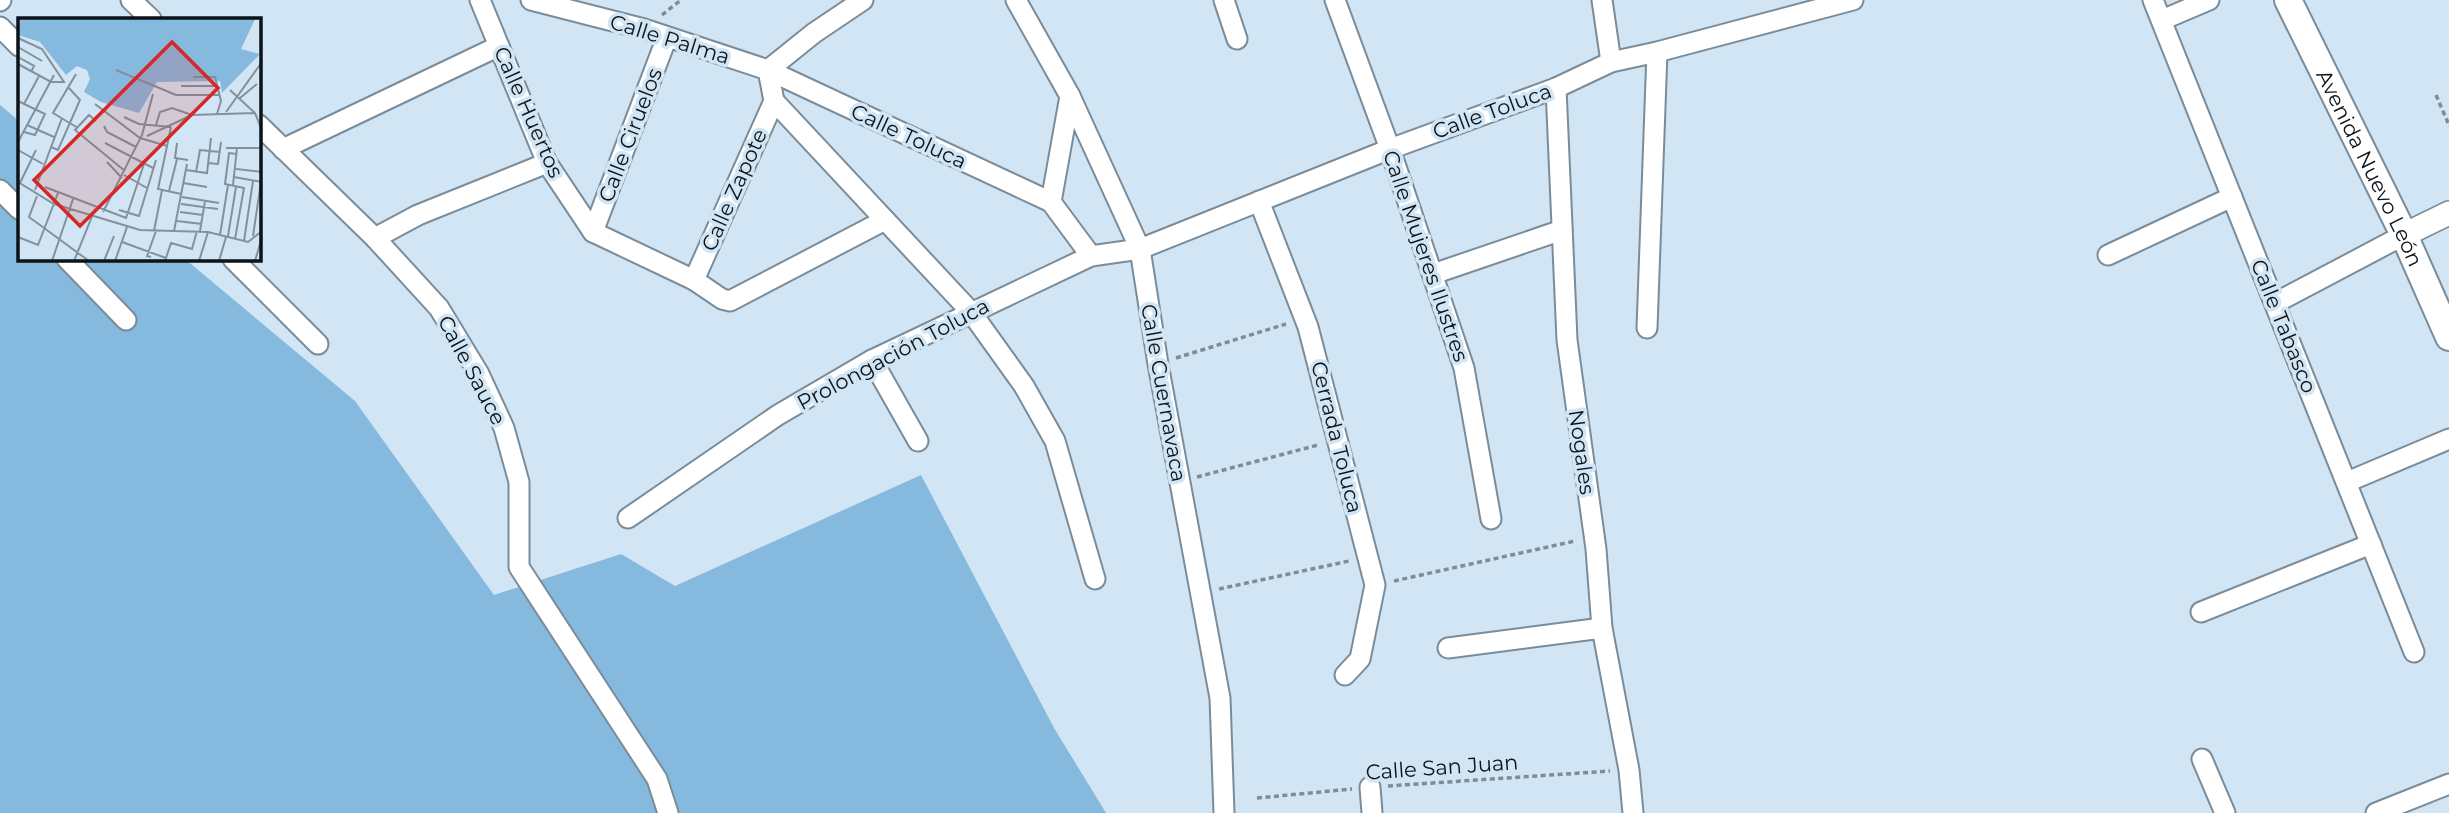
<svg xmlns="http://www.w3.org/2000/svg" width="2449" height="813" viewBox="0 0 2449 813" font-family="Montserrat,sans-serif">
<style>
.green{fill:#86b9de}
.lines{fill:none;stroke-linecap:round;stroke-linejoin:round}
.minor-casing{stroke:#7a8c9a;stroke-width:23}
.tertiary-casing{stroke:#7a8c9a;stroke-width:26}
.secondary-casing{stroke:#7a8c9a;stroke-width:30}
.path{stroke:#7e8c97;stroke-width:3.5;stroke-dasharray:5 3.5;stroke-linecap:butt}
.minor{stroke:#fff;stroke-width:19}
.tertiary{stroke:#fff;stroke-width:23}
.secondary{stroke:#fff;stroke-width:26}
.labels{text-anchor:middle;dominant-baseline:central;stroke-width:7;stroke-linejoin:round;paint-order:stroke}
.street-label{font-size:21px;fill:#0c1318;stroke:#d1e5f4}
.inset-road{fill:none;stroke:#82919c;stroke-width:2}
.view{fill:#d62828;fill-opacity:0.15;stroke:#d62828;stroke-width:3.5}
.inset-edge{fill:none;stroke:#0c1318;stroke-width:3.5}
</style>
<rect width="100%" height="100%" fill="#d1e5f4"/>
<polygon class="green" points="0,105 19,121 19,259 185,259 355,401 494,595 621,554 675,586 921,475 1054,728 1106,813 0,813"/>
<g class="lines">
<defs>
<g id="minor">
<polyline points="131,0 151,19"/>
<polyline points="480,0 547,163 593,232 694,280 722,299 730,301 885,220"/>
<polyline points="531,0 644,29 768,70 1051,202"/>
<polyline points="1016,0 1070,96 1140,249 1158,364 1220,698 1224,813"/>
<polyline points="1224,0 1237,39"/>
<polyline points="1335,0 1390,149 1464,368 1491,519"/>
<polyline points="1602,0 1611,62"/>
<polyline points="2153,0 2414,652"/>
<polyline points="0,1 1,0"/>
<polyline points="2162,20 2209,0"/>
<polyline points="0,27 19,46"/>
<polyline points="768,70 774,101 971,312 1024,386 1055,441 1095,579"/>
<polyline points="768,70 814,33 863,0"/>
<polyline points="1556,88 1567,340 1596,549 1602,628 1629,770 1633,813"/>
<polyline points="1070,96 1051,202 1091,256"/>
<polyline points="259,125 375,238 439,308 479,374 504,428 519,482 519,567 657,779 668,813"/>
<polyline points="283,149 499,46"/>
<polyline points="0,190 19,209"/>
<polyline points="1259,201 1308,327 1375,585 1360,659 1345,675"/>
<polyline points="593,232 667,37"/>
<polyline points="375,238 418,215 547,163"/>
<polyline points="2108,255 2232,197"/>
<polyline points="67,259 126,320"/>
<polyline points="233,259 318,344"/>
<polyline points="1433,274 1562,230"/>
<polyline points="694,280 774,101"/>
<polyline points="2275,303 2404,235"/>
<polyline points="1647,328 1657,52"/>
<polyline points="872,360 918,441"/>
<polyline points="2347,482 2449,439"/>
<polyline points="628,518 778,415 872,360 1091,256 1140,249 1390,149 1556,88 1611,62 1657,52 1853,0"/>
<polyline points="2201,612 2371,544"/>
<polyline points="1448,648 1602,628"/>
<polyline points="2202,759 2225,813"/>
<polyline points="1370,787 1372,813"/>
<polyline points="2376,813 2449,784"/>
</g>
<polyline id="tertiary" points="2404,235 2449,213"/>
<g id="secondary">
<path id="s1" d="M2288 0 2404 235 2449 337"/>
</g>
</defs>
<use href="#minor" class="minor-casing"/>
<use href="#tertiary" class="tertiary-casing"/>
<use href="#secondary" class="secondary-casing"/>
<g class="path">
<polyline points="662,15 681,0"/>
<polyline points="2436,95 2449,125"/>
<polyline points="1176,358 1286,324"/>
<polyline points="1197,477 1318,445"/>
<polyline points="1394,581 1575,541"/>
<polyline points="1219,589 1349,561"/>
<polyline points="1388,786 1610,771"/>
<polyline points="1257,798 1352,789"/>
</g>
<use href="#minor" class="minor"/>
<use href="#tertiary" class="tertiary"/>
<use href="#secondary" class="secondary"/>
</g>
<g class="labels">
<g class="street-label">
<text transform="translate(670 39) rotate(17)">Calle Palma</text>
<text transform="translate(1492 111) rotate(-20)">Calle Toluca</text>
<text transform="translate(529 112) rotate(66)">Calle Huertos</text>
<text transform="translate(630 135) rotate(-69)">Calle Ciruelos</text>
<text transform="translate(909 136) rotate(25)">Calle Toluca</text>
<text stroke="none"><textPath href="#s1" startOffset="187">Avenida Nuevo León</textPath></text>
<text transform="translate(734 190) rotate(-66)">Calle Zapote</text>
<text transform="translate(1426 256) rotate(71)">Calle Mujeres Ilustres</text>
<text transform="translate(2284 326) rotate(68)">Calle Tabasco</text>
<text transform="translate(893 354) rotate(-28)">Prolongación Toluca</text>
<text transform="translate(472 370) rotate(62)">Calle Sauce</text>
<text transform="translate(1164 393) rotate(80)">Calle Cuernavaca</text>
<text transform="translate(1337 437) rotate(76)">Cerrada Toluca</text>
<text transform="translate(1582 452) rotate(82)">Nogales</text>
<text transform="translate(1442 767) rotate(-4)">Calle San Juan</text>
</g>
</g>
<g transform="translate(18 18)">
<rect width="243" height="243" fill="#d1e5f4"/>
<path d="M2 1H237L223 31 242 36 204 75 202 63 139 64 121 95 83 84 66 74 72 61 69 52 59 48 48 57 22 24 0 17Z" fill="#86b9de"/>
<path class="inset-road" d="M0 20 24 31 46 64H33L0 46M0 29 24 43M0 39 16 48 13 54M98 52 158 77H202M58 56 35 95 60 110M175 59H197L203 83 199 96M163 68H200M212 72 237 95 244 112M222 80 239 66M0 83 27 96 17 117 6 114M6 86 21 58M77 86 122 120 149 128M208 94 244 44M106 99 121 106 153 109M78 103 71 97 57 112 107 153M9 107 36 119M138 107 142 94 154 90 174 97 237 95M86 108 89 114 118 129M153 109 140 171 163 176M129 118 174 97M0 124 36 57M87 125 135 150M159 125 157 140 170 142M33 129 40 132 62 82 50 69M208 130H244M0 132 25 146M89 144 104 160M190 145 200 146 203 124M218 151 244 154M168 152 189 155 193 120M178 154 182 132 202 134M106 157 129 170M216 159 244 164M0 164 36 186 122 212 190 214 230 224 244 213M2 165 18 132M165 165 189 169M215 167 219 130M27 169 108 200 126 146M17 172 44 100M151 173 159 141M19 178 11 199 71 243M164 179 201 185M163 186 200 191M101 192 121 198 138 142M85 194 124 117 135 76M162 194 185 197M159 203 184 206M136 213 144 172M156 213 169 146M182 213 187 183M202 217 210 167M210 218 218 169M235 218 243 164M0 219 20 227 40 175M217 221 226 170 207 166 211 135 219 136M226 223 235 163M104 224 148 240M133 239 129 238 138 213M34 243 55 181M56 243 77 191M86 243 96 218M97 243 109 209M147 243 153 225 174 231 179 213M181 243 190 214M201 243 208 219M237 243 244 219"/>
<path class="view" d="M154 24 200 70 62 208 16 162Z"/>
<rect width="243" height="243" class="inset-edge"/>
</g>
</svg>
